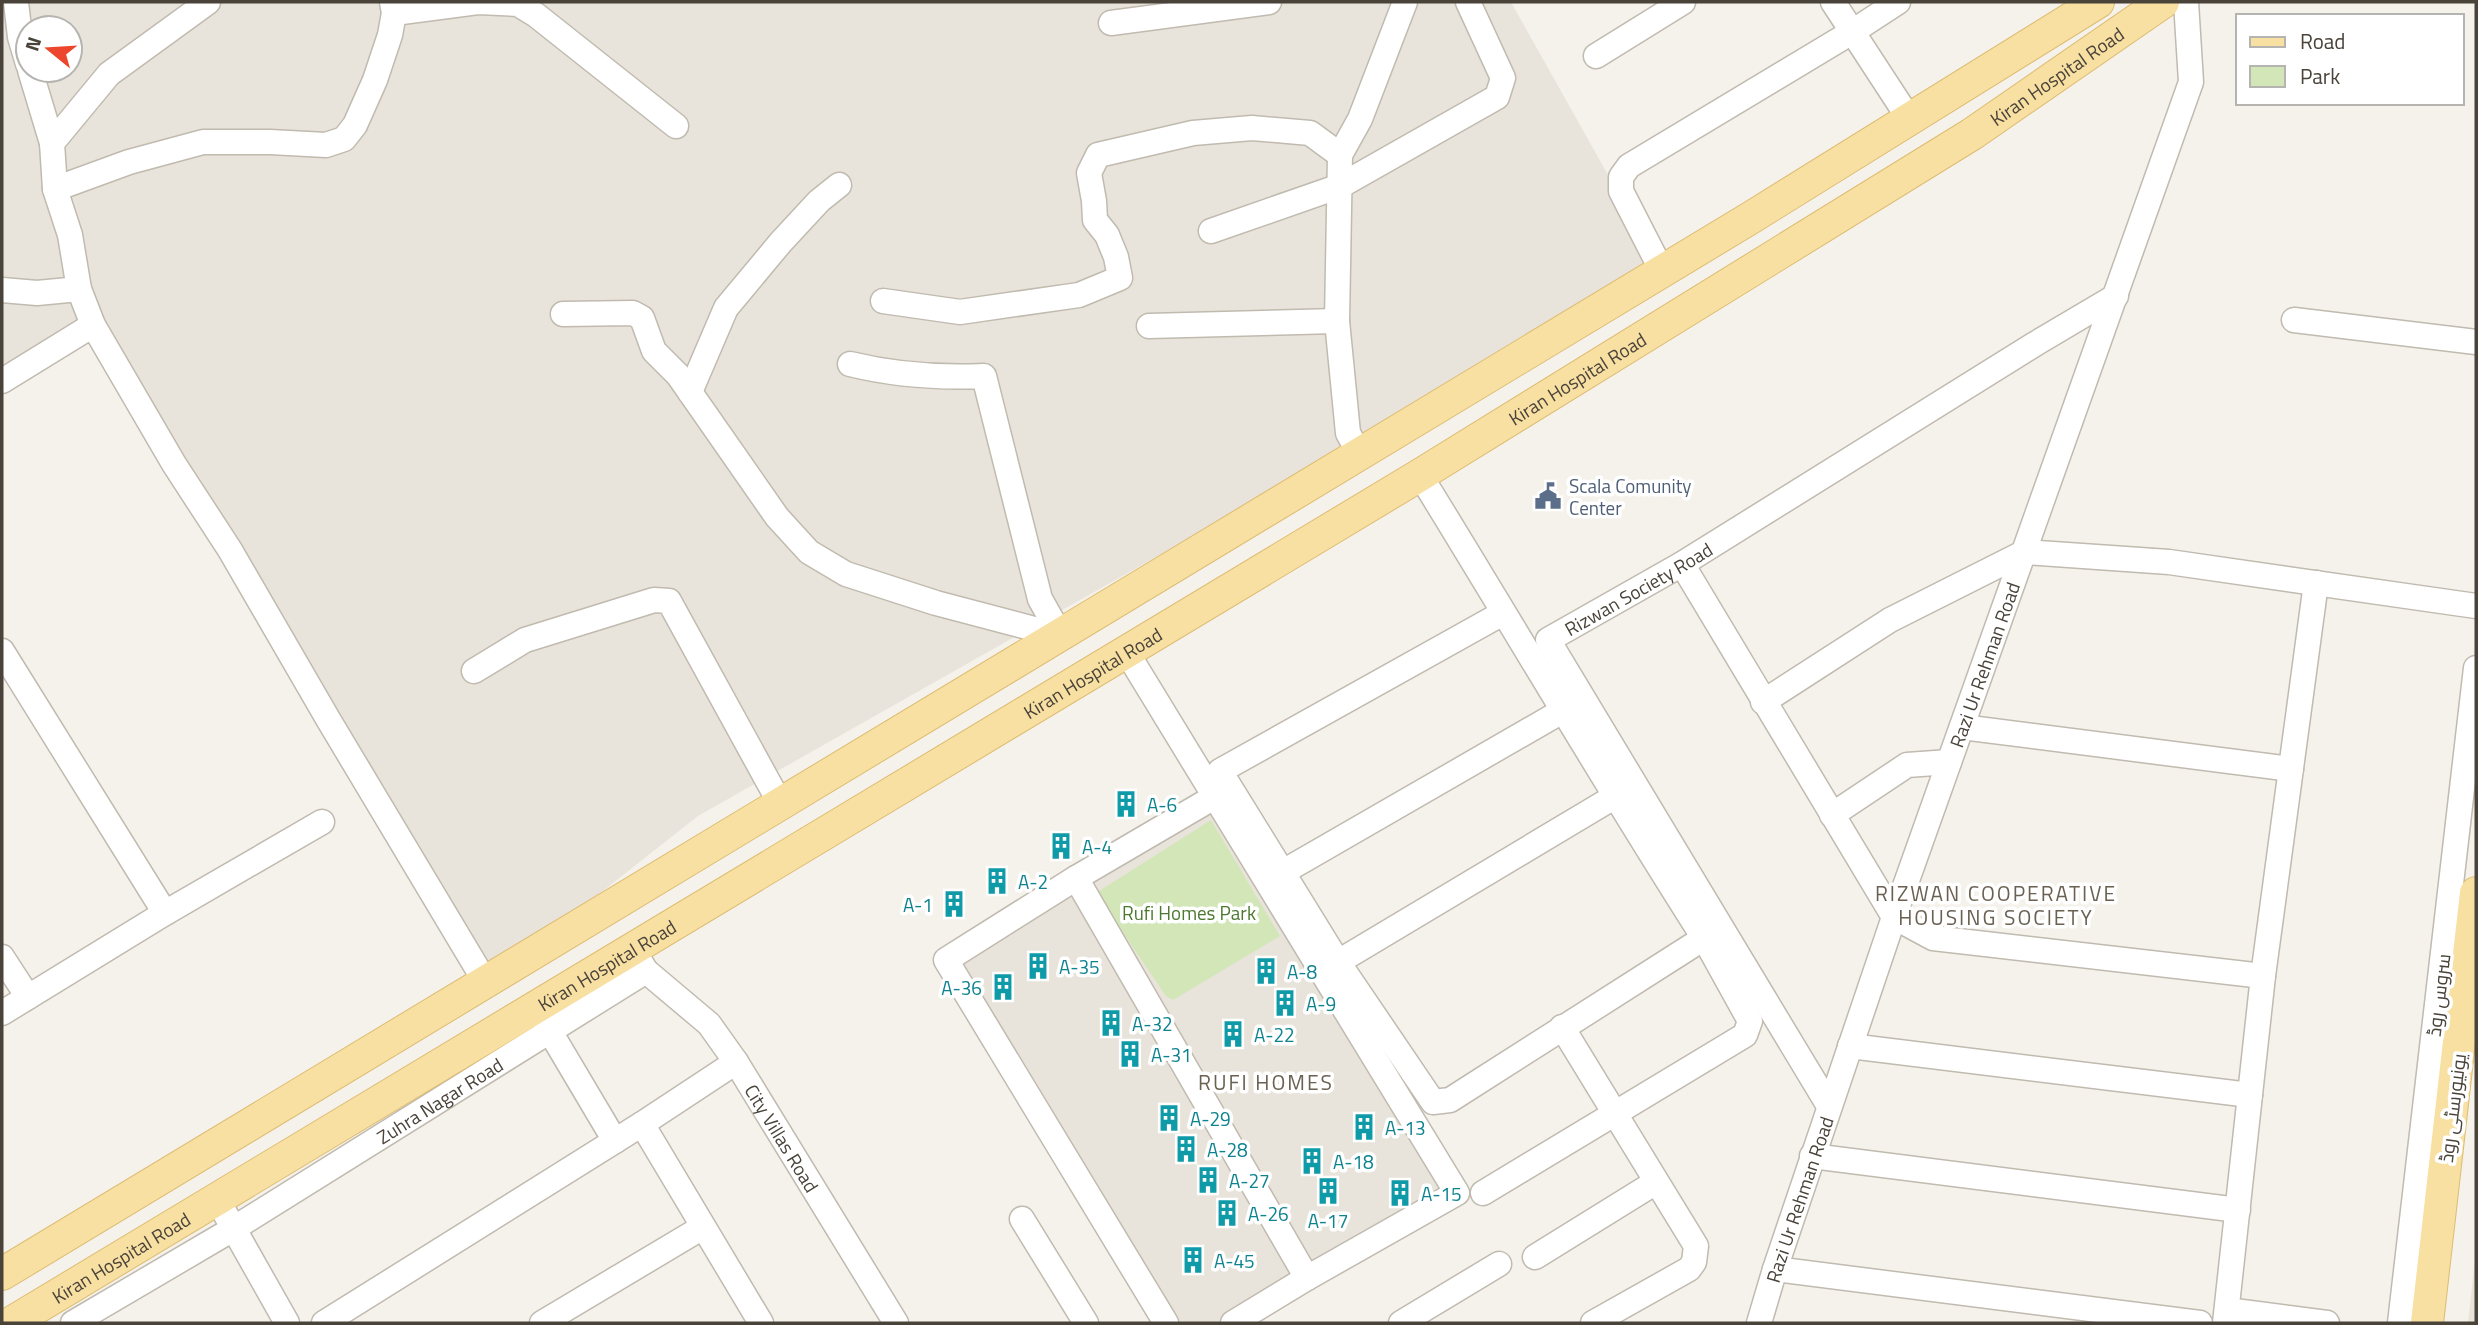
<svg xmlns="http://www.w3.org/2000/svg" width="2478" height="1325" viewBox="0 0 2478 1325" font-family="'Titillium Web',Cairo,sans-serif">
<style>
.residential{fill:#e9e4db;fill-rule:evenodd}
.green{fill:#d2e6b8}
.lines{fill:none;stroke-linecap:round;stroke-linejoin:round}
.minor-casing{stroke:#c0baaf;stroke-width:27}
.major-casing{stroke:#ddbc72;stroke-width:34}
.minor{stroke:#fff;stroke-width:24}
.major{stroke:#f8dfa2;stroke-width:32}
.labels{text-anchor:middle;dominant-baseline:central;stroke-width:7;stroke-linejoin:round;paint-order:stroke}
.street-label{font-size:19px;fill:#49433a;stroke:#fff}
.service-label{font-size:19px;fill:#4e5e75;stroke:#fff;text-anchor:start}
.culture-label{font-size:19px;fill:#0d838f;stroke:#fff;text-anchor:start}
.park-label{font-size:19px;fill:#4c7830;stroke:#fff}
.neighbourhood-label{font-size:21px;letter-spacing:2px;fill:#6b6152;stroke:#fff}
</style>
<rect width="100%" height="100%" fill="#f5f2ec"/>
<g class="residential">
<path d="M2 2H1511L1662 271 698 816 486 983 94 325 2 378ZM28 28H70V70H28Z"/>
<polygon points="1216,796 1457,1194 1234,1323 1166,1323 946,962"/>
<polygon points="2476,1251 2476,1323 2468,1323"/>
</g>
<polygon class="green" points="1211,820 1280,936 1173,1000 1166,996 1096,893"/>
<g class="lines">
<defs>
<g id="minor">
<polyline points="16,2 20,37 28,64"/>
<polyline points="208,2 109,74 52,143 55,189 70,235 79,289 93,325 174,464 230,550 328,719 486,983"/>
<polyline points="1833,2 1910,120"/>
<polyline points="394,13 478,2 518,4 536,15 676,126"/>
<polyline points="1111,23 1269,2"/>
<polyline points="1596,56 1683,2"/>
<polyline points="30,70 52,143"/>
<polyline points="55,189 129,162 203,142 270,142 326,145 344,139 355,125 375,80 390,35 394,13 392,2"/>
<polyline points="1211,231 1340,186 1497,97 1503,78 1468,2"/>
<polyline points="1662,271 1621,191 1621,177 1629,166 1852,32 1898,2"/>
<polyline points="2,290 37,293 79,289"/>
<polyline points="883,301 960,312 1079,295 1120,278 1116,257 1107,235 1095,220 1094,201 1089,173 1098,155 1193,133 1252,128 1310,133 1340,155"/>
<polyline points="563,314 633,313 642,318 654,351 678,375 777,517 809,552 846,574 936,603 1061,636"/>
<polyline points="2294,320 2476,342"/>
<polyline points="1149,326 1337,321"/>
<path d="M850 364C895 375 938 378 984 376L1040 599 1061 636"/>
<polyline points="2,381 93,325"/>
<polyline points="690,392 726,308 781,242 819,201 839,185"/>
<polyline points="1360,455 1348,433 1337,321 1340,155 1360,119 1405,2"/>
<path d="M1420 475C1515 629 1606 785 1704 938L1450 1100 1433 1102 1338 962 1220 771 1503 613"/>
<polyline points="1682,564 1894,917 1933,938 2263,976"/>
<polyline points="2,651 165,913"/>
<polyline points="1126,651 1457,1193 1307,1278 1233,1323"/>
<polyline points="474,671 525,640 654,600 669,601 781,805"/>
<polyline points="1763,702 1890,620 2025,552 2169,562 2476,606"/>
<polyline points="1962,727 2291,769"/>
<polyline points="1832,815 1907,765 1949,762"/>
<polyline points="1283,872 1564,710"/>
<polyline points="1076,878 1307,1278"/>
<polyline points="2,957 28,997"/>
<path id="s1" d="M638 958 646 971 709 1024 736 1062 896 1323"/>
<polyline points="1338,962 1614,797"/>
<polyline points="2,1013 165,913 322,822"/>
<polyline points="542,1018 615,1141"/>
<polyline points="1562,1027 1696,1246 1694,1262 1689,1269 1593,1323"/>
<polyline points="1850,1046 2250,1095"/>
<path id="s2" d="M1829 1106 1548 640 1682 564 2035 344 2116 296"/>
<polyline points="642,1124 761,1323"/>
<polyline points="1812,1156 2238,1210"/>
<polyline points="1483,1193 1745,1035 1750,1021 1704,938"/>
<polyline points="217,1199 287,1323"/>
<polyline points="1022,1219 1086,1323"/>
<polyline points="1535,1257 1656,1182"/>
<polyline points="1775,1269 2200,1323"/>
<polyline points="2227,1310 2327,1323"/>
<path id="s3" d="M73 1323 233 1229 646 971"/>
<polyline points="324,1323 642,1124 736,1062"/>
<polyline points="542,1323 703,1227"/>
<polyline points="1166,1323 946,960 1076,878 1216,796"/>
<polyline points="1401,1323 1499,1264"/>
<path id="s4" d="M1759 1323 1775 1269 1894 917 2191 82 2186 2"/>
<polyline points="2225,1323 2263,976 2316,583"/>
<polyline points="2400,1323 2476,668"/>
</g>
<g id="major">
<polyline points="2,1274 1752,217 2098,2"/>
<path id="s5" d="M11 1323 1420 475 1972 134 2163 2"/>
<polyline points="2427,1323 2476,893"/>
</g>
</defs>
<use href="#minor" class="minor-casing"/>
<use href="#major" class="major-casing"/>
<use href="#minor" class="minor"/>
<use href="#major" class="major"/>
</g>
<defs>
<symbol id="civic-bare" viewBox="-9 -9 18 18"><path d="M-.6-6.5H3V-4.5H.6V-3L4-1V1h2V6H-6V1h2V-1L-.6-3ZM-1.2 2.5V6h2.4V2.5Z" fill="#5c6f8a" stroke="#fff" stroke-width="2.5" paint-order="stroke"/></symbol>
<symbol id="building-bare" viewBox="-9 -9 18 18"><path d="M-4-6H4V6H1V3H-1V6H-4ZM-2.5-4.3h1.7v1.8h-1.7ZM.8-4.3h1.7v1.8H.8ZM-2.5-1h1.7V.8h-1.7ZM.8-1h1.7V.8H.8Z" fill="#0f9aa8" stroke="#fff" stroke-width="2.5" paint-order="stroke"/></symbol>
</defs>
<g fill-rule="evenodd">
<use href="#civic-bare" x="1529" y="477" width="38" height="38"/>
<use href="#building-bare" x="1107" y="785" width="38" height="38"/>
<use href="#building-bare" x="1042" y="827" width="38" height="38"/>
<use href="#building-bare" x="978" y="862" width="38" height="38"/>
<use href="#building-bare" x="935" y="885" width="38" height="38"/>
<use href="#building-bare" x="1019" y="947" width="38" height="38"/>
<use href="#building-bare" x="1247" y="952" width="38" height="38"/>
<use href="#building-bare" x="984" y="968" width="38" height="38"/>
<use href="#building-bare" x="1266" y="984" width="38" height="38"/>
<use href="#building-bare" x="1092" y="1004" width="38" height="38"/>
<use href="#building-bare" x="1214" y="1015" width="38" height="38"/>
<use href="#building-bare" x="1111" y="1035" width="38" height="38"/>
<use href="#building-bare" x="1150" y="1099" width="38" height="38"/>
<use href="#building-bare" x="1345" y="1108" width="38" height="38"/>
<use href="#building-bare" x="1167" y="1130" width="38" height="38"/>
<use href="#building-bare" x="1293" y="1142" width="38" height="38"/>
<use href="#building-bare" x="1189" y="1161" width="38" height="38"/>
<use href="#building-bare" x="1309" y="1172" width="38" height="38"/>
<use href="#building-bare" x="1381" y="1174" width="38" height="38"/>
<use href="#building-bare" x="1208" y="1194" width="38" height="38"/>
<use href="#building-bare" x="1174" y="1241" width="38" height="38"/>
</g>
<g class="labels">
<g class="street-label">
<text stroke="none"><textPath href="#s5" startOffset="2396">Kiran Hospital Road</textPath></text>
<text stroke="none"><textPath href="#s5" startOffset="1829">Kiran Hospital Road</textPath></text>
<text stroke="none"><textPath href="#s2" startOffset="648">Rizwan Society Road</textPath></text>
<text stroke="none"><textPath href="#s4" startOffset="696">Razi Ur Rehman Road</textPath></text>
<text stroke="none"><textPath href="#s5" startOffset="1262">Kiran Hospital Road</textPath></text>
<text stroke="none"><textPath href="#s5" startOffset="695">Kiran Hospital Road</textPath></text>
<text transform="translate(2438 995) rotate(-83)">سروس روڈ</text>
<text stroke="none"><textPath href="#s3" startOffset="429">Zuhra Nagar Road</textPath></text>
<text transform="translate(2452 1108) rotate(-83)">یونیورسٹی روڈ</text>
<text stroke="none"><textPath href="#s1" startOffset="233">City Villas Road</textPath></text>
<text stroke="none"><textPath href="#s4" startOffset="130">Razi Ur Rehman Road</textPath></text>
<text stroke="none"><textPath href="#s5" startOffset="128">Kiran Hospital Road</textPath></text>
</g>
<g class="service-label">
<text x="1569" y="485">Scala Comunity<tspan x="1569" dy="22">Center</tspan></text>
</g>
<g class="culture-label">
<text x="1147" y="804">A-6</text>
<text x="1082" y="846">A-4</text>
<text x="1018" y="881">A-2</text>
<text x="933" y="904" text-anchor="end">A-1</text>
<text x="1059" y="966">A-35</text>
<text x="1287" y="971">A-8</text>
<text x="982" y="987" text-anchor="end">A-36</text>
<text x="1306" y="1003">A-9</text>
<text x="1132" y="1023">A-32</text>
<text x="1254" y="1034">A-22</text>
<text x="1151" y="1054">A-31</text>
<text x="1190" y="1118">A-29</text>
<text x="1385" y="1127">A-13</text>
<text x="1207" y="1149">A-28</text>
<text x="1333" y="1161">A-18</text>
<text x="1229" y="1180">A-27</text>
<text x="1421" y="1193">A-15</text>
<text x="1248" y="1213">A-26</text>
<text x="1328" y="1220" text-anchor="middle">A-17</text>
<text x="1214" y="1260">A-45</text>
</g>
<g class="park-label">
<text x="1189" y="912">Rufi Homes Park</text>
</g>
<g class="neighbourhood-label">
<text x="1996" y="893">RIZWAN COOPERATIVE<tspan x="1996" dy="24">HOUSING SOCIETY</tspan></text>
<text x="1266" y="1082">RUFI HOMES</text>
</g>
</g>
<rect width="2478" height="1325" fill="none" stroke="#49433a" stroke-width="7"/>
<rect x="2236" y="14" width="228" height="91" fill="#ffffff" stroke="#b6b4b0" stroke-width="2"/>
<rect x="2250" y="37" width="35" height="10" fill="#f8dfa2" stroke="#b6b4b0" stroke-width="2"/>
<text x="2300" y="49" font-size="21" fill="#49433a">Road</text>
<rect x="2250" y="66" width="35" height="21" fill="#d2e6b8" stroke="#b6b4b0" stroke-width="2"/>
<text x="2300" y="84" font-size="21" fill="#49433a">Park</text>
<g transform="translate(49 49) rotate(288)"><circle r="33" fill="#ffffff" stroke="#b6b4b0" stroke-width="2"/>
<path d="M0-5L12 26L0 18L-12 26Z" fill="#ec472c"/>
<text y="-10" font-size="19" font-weight="bold" text-anchor="middle" fill="#49433a">N</text>
</g>
</svg>
